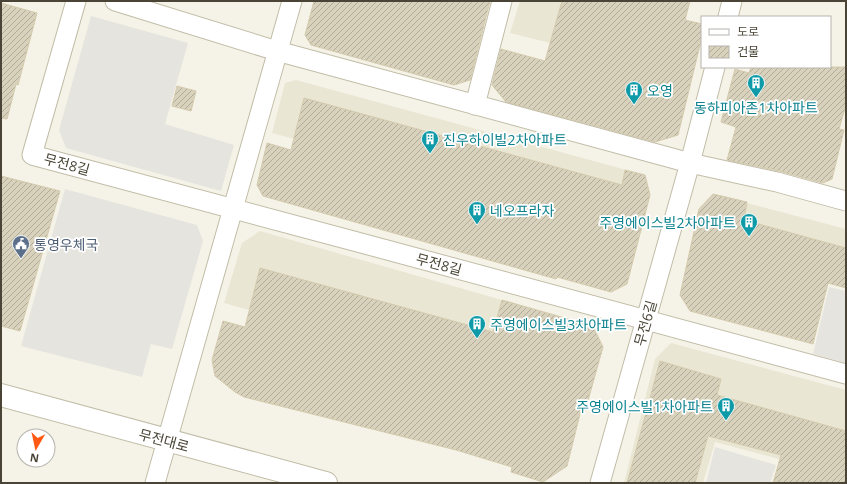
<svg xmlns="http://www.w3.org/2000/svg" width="847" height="484" viewBox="0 0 847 484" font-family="'Open Sans','Noto Sans KR',sans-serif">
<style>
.residential{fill:#eae6d4}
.parking{fill:#e6e4df}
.building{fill:url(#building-hatch);stroke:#d4caad}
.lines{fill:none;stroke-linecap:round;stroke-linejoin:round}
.minor-casing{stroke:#c2bda8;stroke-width:21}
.tertiary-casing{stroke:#c2bda8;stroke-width:24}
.minor{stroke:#fff;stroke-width:19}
.tertiary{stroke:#fff;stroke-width:22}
.labels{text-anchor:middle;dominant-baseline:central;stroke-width:3.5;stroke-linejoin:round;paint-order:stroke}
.culture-label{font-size:14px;fill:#0d838f;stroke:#fff;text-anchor:start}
.street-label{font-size:14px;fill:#494435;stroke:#fff}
.service-label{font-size:14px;fill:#4e5e75;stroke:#fff;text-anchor:start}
</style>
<defs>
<pattern id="building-hatch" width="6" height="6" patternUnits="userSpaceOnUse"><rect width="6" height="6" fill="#d8d1bb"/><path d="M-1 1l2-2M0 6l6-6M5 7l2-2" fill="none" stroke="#b1ab99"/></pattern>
</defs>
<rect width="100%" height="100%" fill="#f5f3e7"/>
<g class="residential">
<polygon points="520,1 608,1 594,54 510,33"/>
<polygon points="296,80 645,175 650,195 641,233 272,133 285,83"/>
<polygon points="713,194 846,229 846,288 691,247 699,209"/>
<polygon points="260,231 593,326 603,347 587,404 224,303 242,243"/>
<polygon points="671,343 846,390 846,477 715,442 703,483 624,483 655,359"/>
</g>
<g class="parking">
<polygon points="91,16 188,43 165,124 234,145 221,191 66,148 59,130"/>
<polygon points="65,189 197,225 203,241 172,349 151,344 142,377 21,346"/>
<polygon points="829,287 846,291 846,363 813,354"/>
<polygon points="715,447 776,465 770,483 706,483"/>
</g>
<g class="building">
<polygon points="314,1 490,1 470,80 454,85 311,45 305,35"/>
<polygon points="562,1 690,1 685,20 702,24 702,37 678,135 655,142 506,102 492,85 501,49 545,61"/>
<polygon points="1,3 37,13 18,85 16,84 7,119 1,118"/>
<polygon points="751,67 846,67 846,105 839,129 844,130 832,179 823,183 779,171 727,160 736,127 721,122 735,69 749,73"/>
<polygon points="177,86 196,91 191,111 172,106"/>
<polygon points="304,98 622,185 625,170 645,175 650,195 627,284 611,292 557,277 556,279 263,196 257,185 267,143 291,150"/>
<polygon points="1,176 60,191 20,331 1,326"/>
<polygon points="713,194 747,202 744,220 846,248 846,288 828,283 813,344 690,311 680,295 699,209"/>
<polygon points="260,268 493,332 502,300 593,326 603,347 587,404 583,402 567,466 543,482 511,472 512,467 456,450 244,397 235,392 215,376 212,360 223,321 245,327"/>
<polygon points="660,361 721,379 717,395 846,431 846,483 773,483 781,455 708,436 695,483 627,483"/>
</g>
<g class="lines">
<defs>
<g id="minor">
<path d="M76 1 32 155C304 226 574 302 846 374"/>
<polyline points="115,1 277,51 690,163 777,182 846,201"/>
<polyline points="728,17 732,1"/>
<polyline points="475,105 502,1"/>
<polyline points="155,483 292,1"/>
<polyline points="600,483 690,163 715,67"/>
</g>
<polyline id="tertiary" points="1,395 326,483"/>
</defs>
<use href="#minor" class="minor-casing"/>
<use href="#tertiary" class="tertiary-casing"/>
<use href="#minor" class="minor"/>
<use href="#tertiary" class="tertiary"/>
</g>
<defs>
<symbol id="building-pin" viewBox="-11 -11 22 30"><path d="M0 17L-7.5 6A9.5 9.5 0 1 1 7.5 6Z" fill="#0f9aa8" stroke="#fff"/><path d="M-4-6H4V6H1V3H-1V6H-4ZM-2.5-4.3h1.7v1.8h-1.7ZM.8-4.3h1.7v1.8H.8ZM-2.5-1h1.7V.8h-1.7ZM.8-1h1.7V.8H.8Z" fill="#fff"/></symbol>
<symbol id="civic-pin" viewBox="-11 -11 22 30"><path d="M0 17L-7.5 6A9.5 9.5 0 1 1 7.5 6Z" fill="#5c6f8a" stroke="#fff"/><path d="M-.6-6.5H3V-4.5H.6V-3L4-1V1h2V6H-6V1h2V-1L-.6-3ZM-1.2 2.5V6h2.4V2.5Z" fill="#fff"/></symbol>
</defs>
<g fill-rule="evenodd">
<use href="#building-pin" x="746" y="73" width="20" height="27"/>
<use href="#building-pin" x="624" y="80" width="20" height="27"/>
<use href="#building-pin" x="420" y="129" width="20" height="27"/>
<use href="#building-pin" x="467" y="200" width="20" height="27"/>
<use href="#building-pin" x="739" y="212" width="20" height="27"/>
<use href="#civic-pin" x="11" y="234" width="20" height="27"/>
<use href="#building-pin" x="467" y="314" width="20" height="27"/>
<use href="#building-pin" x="716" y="396" width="20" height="27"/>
</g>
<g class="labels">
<g class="culture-label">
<text x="647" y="90">오영</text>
<text x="756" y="107" text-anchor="middle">동하피아존1차아파트</text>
<text x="443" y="139">진우하이빌2차아파트</text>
<text x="490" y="210">네오프라자</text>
<text x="736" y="222" text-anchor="end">주영에이스빌2차아파트</text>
<text x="490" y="324">주영에이스빌3차아파트</text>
<text x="713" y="406" text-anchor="end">주영에이스빌1차아파트</text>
</g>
<g class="street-label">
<text transform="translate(67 164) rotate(15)">무전8길</text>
<text transform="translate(439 264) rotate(15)">무전8길</text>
<text transform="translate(645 323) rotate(-74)">무전6길</text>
<text transform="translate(164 440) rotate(15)">무전대로</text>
</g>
<g class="service-label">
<text x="34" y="244">통영우체국</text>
</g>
</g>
<rect width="847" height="484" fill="none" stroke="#494435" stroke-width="4"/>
<rect x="701" y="16" width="130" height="52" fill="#ffffff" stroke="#b6b4ae"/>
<rect x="709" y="29" width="20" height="6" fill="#ffffff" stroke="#b6b4ae"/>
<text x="737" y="36" font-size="12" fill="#494435">도로</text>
<rect x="709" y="46" width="20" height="12" fill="url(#building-hatch)" stroke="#b6b4ae"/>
<text x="737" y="56" font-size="12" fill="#494435">건물</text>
<g transform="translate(36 448) rotate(189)"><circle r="19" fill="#ffffff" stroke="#b6b4ae"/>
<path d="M0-3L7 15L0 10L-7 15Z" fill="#ff5914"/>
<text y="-6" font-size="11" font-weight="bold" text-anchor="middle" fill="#494435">N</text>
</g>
</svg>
